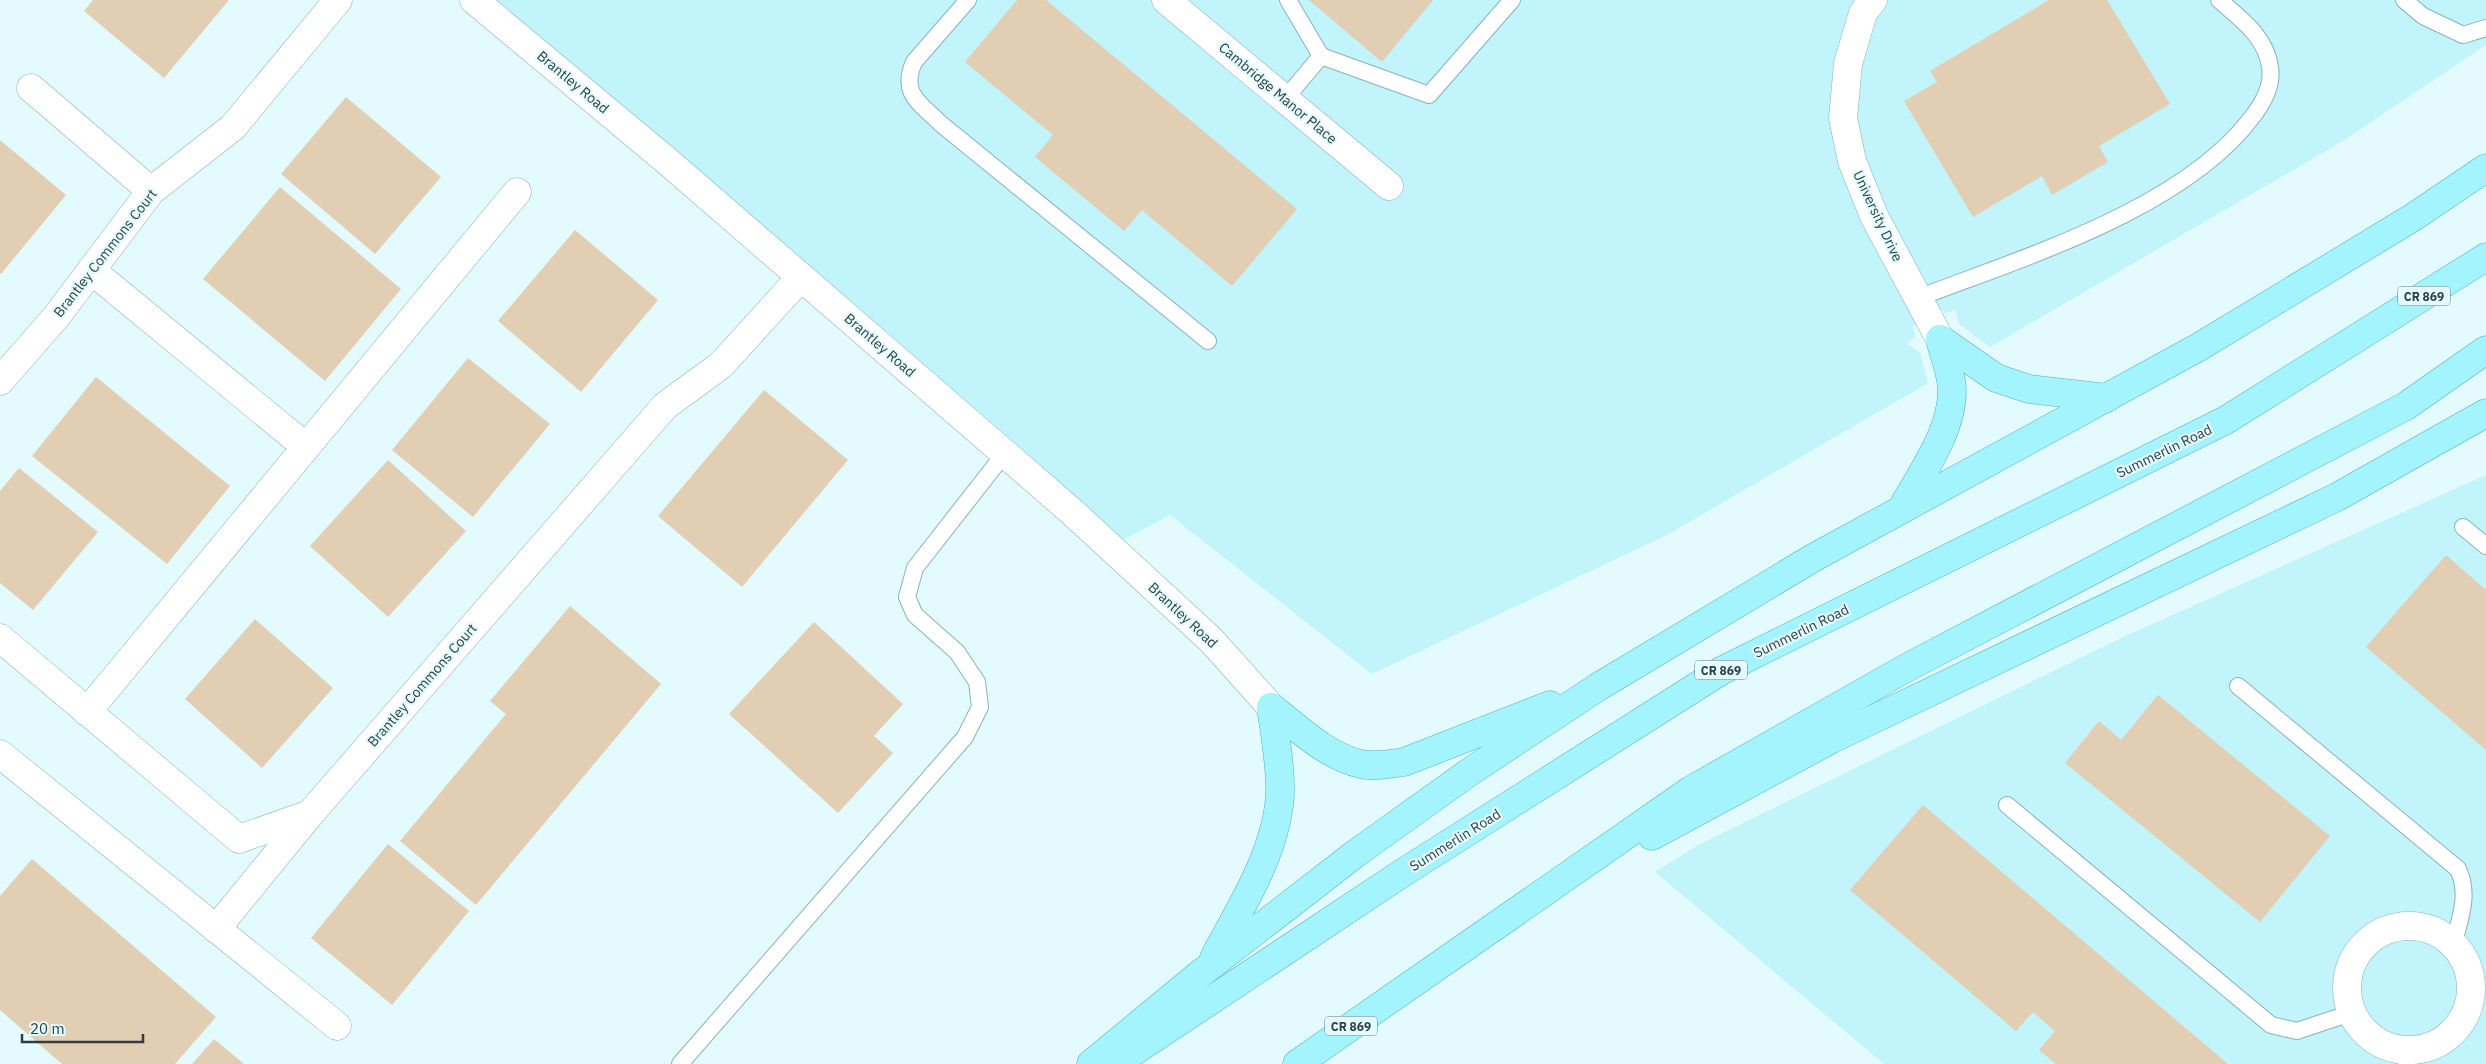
<svg xmlns="http://www.w3.org/2000/svg" width="2486" height="1064" viewBox="0 0 2486 1064" font-family="'IBM Plex Sans',sans-serif">
<style>
.built{fill:#c1f4fb}
.building{fill:#e1ceb3}
.lines{fill:none;stroke-linecap:round;stroke-linejoin:round}
.service-casing{stroke:#8bb2b7;stroke-width:18}
.minor-casing{stroke:#8bb2b7;stroke-width:29}
.primary-casing{stroke:#53afbc;stroke-width:29}
.service{stroke:#fff;stroke-width:16}
.minor{stroke:#fff;stroke-width:28}
.primary{stroke:#a4f4fe;stroke-width:28}
.labels{text-anchor:middle;dominant-baseline:central;stroke-width:4.5;stroke-linejoin:round;paint-order:stroke}
.shield{fill:#e3fbff;stroke:#64777a;stroke-width:1}
.shield-label{font-size:12px;font-weight:bold;fill:#2e3e41}
.street-label{font-size:14px;fill:#2e3e41;stroke:#e3fbff}
</style>
<rect width="100%" height="100%" fill="#e3fbff"/>
<g class="built">
<polygon points="479,0 2486,0 2486,45 2343,141 1990,347 1959,324 1955,310 1945,313 1938,307 1927,320 1913,326 1915,336 1908,344 1920,353 1928,383 1667,535 1372,674 1170,515 1121,541"/>
<polygon points="2486,475 2486,1064 1884,1064 1655,872 1698,845 2119,639"/>
</g>
<g class="building">
<polygon points="93,0 229,0 164,78 84,11"/>
<polygon points="1017,0 1046,0 1297,209 1232,286 1142,210 1124,231 1035,157 1053,135 965,62"/>
<polygon points="1309,0 1433,0 1382,62"/>
<polygon points="2049,0 2107,0 2170,104 2099,146 2108,162 2052,195 2042,176 1973,217 1904,101 1937,82 1930,71"/>
<polygon points="346,97 441,177 375,254 281,174"/>
<polygon points="0,140 66,195 1,274 0,273"/>
<polygon points="280,187 401,289 325,381 203,279"/>
<polygon points="575,230 658,300 581,392 498,321"/>
<polygon points="468,358 550,424 473,517 392,450"/>
<polygon points="96,377 230,486 167,564 32,456"/>
<polygon points="764,390 848,460 742,587 658,516"/>
<polygon points="388,460 466,531 388,617 310,546"/>
<polygon points="19,468 98,532 33,610 0,583 0,491"/>
<polygon points="2446,555 2486,590 2486,750 2366,647"/>
<polygon points="570,606 661,684 476,905 400,841 506,714 490,701"/>
<polygon points="255,619 333,688 262,768 185,699"/>
<polygon points="814,622 903,704 874,736 893,753 838,813 729,714"/>
<polygon points="2158,695 2330,836 2260,922 2065,763 2099,721 2121,740"/>
<polygon points="1923,805 2228,1064 2056,1064 2039,1050 2055,1031 2033,1012 2016,1031 1850,890"/>
<polygon points="388,844 469,911 392,1005 311,938"/>
<polygon points="32,859 216,1017 175,1064 62,1064 0,1010 0,896"/>
<polygon points="214,1039 244,1064 192,1064"/>
</g>
<g class="lines">
<defs>
<g id="service">
<path d="M968 0 914 62C900 94 920 103 941 124L1208 341"/>
<polyline points="1288,0 1321,56"/>
<polyline points="2404,0 2423,16 2463,35 2486,28"/>
<polyline points="1285,99 1321,56 1429,95 1512,0"/>
<path d="M1918 298C2024 257 2184 209 2253 116 2263 103 2273 85 2270 67 2266 37 2241 19 2219 0"/>
<polyline points="2463,527 2486,546"/>
<path d="M2238 686 2458 869C2470 895 2460 917 2454 943"/>
<polyline points="2007,805 2271,1025 2297,1031 2351,1013"/>
<polyline points="680,1064 965,737 980,707 977,682 957,652 915,615 907,597 915,568 1005,453"/>
<polyline points="2406,1064 2407,1051"/>
</g>
<g id="minor">
<polyline points="474,0 667,161 1071,511 1211,640 1271,707"/>
<polyline points="1166,0 1389,186"/>
<polyline points="1873,0 1863,13 1848,64 1843,118 1852,161 1874,216 1940,339"/>
<polyline points="31,88 151,191"/>
<polyline points="91,270 306,447"/>
<polyline points="0,381 56,317 151,191 233,127 338,0"/>
<polyline points="0,638 239,839 310,814 665,406 721,365 801,277"/>
<polyline points="87,712 517,192"/>
<polyline points="0,754 337,1026"/>
<circle cx="2409" cy="988" r="62"/>
<polyline points="216,929 310,814"/>
</g>
<g id="primary">
<polyline points="1940,339 1996,378 2029,389 2107,398"/>
<path d="M1901 510C1920 475 1952 433 1952 391 1952 374 1944 356 1940 339"/>
<path d="M1271 707C1298 728 1326 756 1361 764 1375 767 1389 764 1404 762L1550 705"/>
<polyline points="1652,836 1832,739 2337,497 2486,413"/>
<path d="M1214 958C1240 908 1276 854 1280 795 1281 766 1275 736 1271 707"/>
<polyline points="1091,1064 1200,974 1355,854 1471,771 1598,687 1813,558 2199,347 2412,218 2486,168"/>
<polyline points="1115,1064 1404,872 1721,671 2226,420 2486,257"/>
<polyline points="1297,1064 1691,790 1908,667 2406,406 2486,350"/>
</g>
</defs>
<use href="#service" class="service-casing"/>
<use href="#minor" class="minor-casing"/>
<use href="#primary" class="primary-casing"/>
<use href="#service" class="service"/>
<use href="#minor" class="minor"/>
<use href="#primary" class="primary"/>
</g>
<g class="labels">
<g class="shield">
<rect x="2398" y="286.5" width="52" height="19" rx="4"/>
<rect x="1695" y="660.5" width="52" height="19" rx="4"/>
<rect x="1325" y="1016.5" width="52" height="19" rx="4"/>
</g>
<g class="shield-label">
<text x="2424" y="296">CR 869</text>
<text x="1721" y="670">CR 869</text>
<text x="1351" y="1026">CR 869</text>
</g>
<g class="street-label">
<text transform="translate(573 82) rotate(40)">Brantley Road</text>
<text transform="translate(1278 93) rotate(40)">Cambridge Manor Place</text>
<text transform="translate(1878 216) rotate(65)">University Drive</text>
<text transform="translate(105 253) rotate(-52)">Brantley Commons Court</text>
<text transform="translate(880 345) rotate(41)">Brantley Road</text>
<text transform="translate(2164 451) rotate(-26)">Summerlin Road</text>
<text transform="translate(1183 615) rotate(43)">Brantley Road</text>
<text transform="translate(1801 631) rotate(-26)">Summerlin Road</text>
<text transform="translate(422 685) rotate(-49)">Brantley Commons Court</text>
<text transform="translate(1455 840) rotate(-32)">Summerlin Road</text>
</g>
</g>
<path d="M22 1034v8h121v-8" fill="none" stroke="#2e3e41" stroke-width="2.5"/>
<text x="30" y="1034" font-size="15" fill="#2e3e41" stroke="#e3fbff" stroke-width="4" paint-order="stroke">20 m</text>
</svg>
